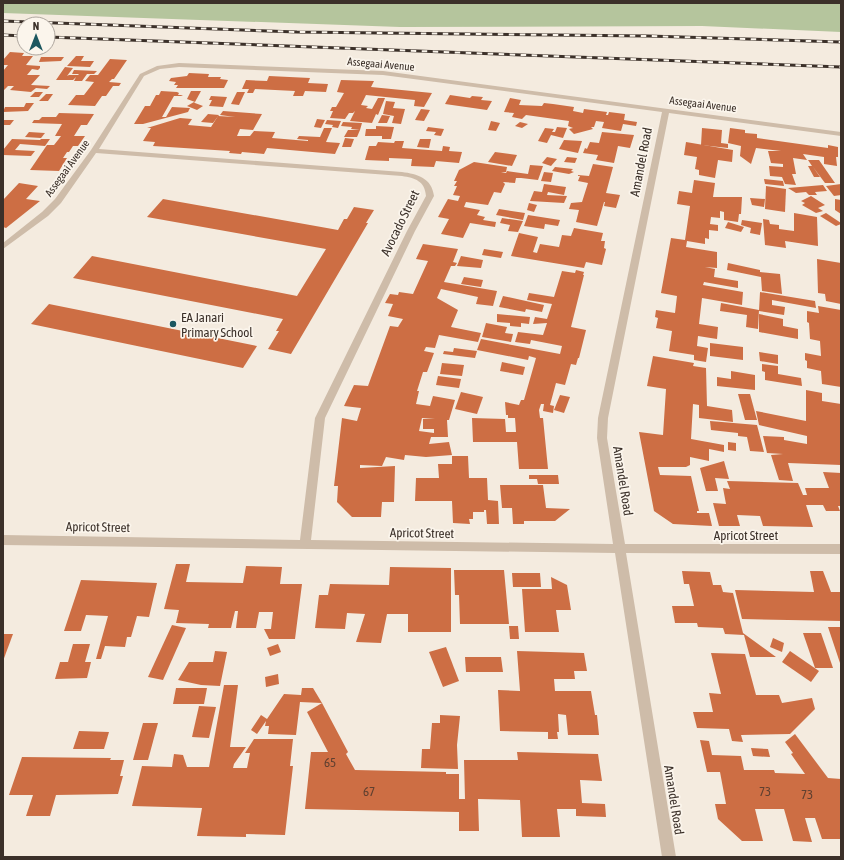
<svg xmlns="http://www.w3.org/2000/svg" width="844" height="860" viewBox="0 0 844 860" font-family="'Asap Condensed',sans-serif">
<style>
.green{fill:#b5c59d}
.building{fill:#cd6e44;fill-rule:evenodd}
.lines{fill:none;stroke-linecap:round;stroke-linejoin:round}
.street{fill:#cebca9;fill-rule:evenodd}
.rail-casing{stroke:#3b3029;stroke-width:3}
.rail{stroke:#fbf5ec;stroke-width:2;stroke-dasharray:5.5;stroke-linecap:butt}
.poi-dot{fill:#1c575f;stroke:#fbf5ec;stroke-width:1.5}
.labels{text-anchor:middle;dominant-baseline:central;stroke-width:3.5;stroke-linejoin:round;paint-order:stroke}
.far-street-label{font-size:11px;fill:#3b3029;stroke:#fbf5ec}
.street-label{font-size:13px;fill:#3b3029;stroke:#fbf5ec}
.poi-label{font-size:13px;fill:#3b3029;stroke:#fbf5ec;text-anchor:start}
.near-number-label{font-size:13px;fill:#604030}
</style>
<rect width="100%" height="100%" fill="#f4ebdf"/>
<polygon class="green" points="3,3 841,3 841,32 702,26 400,27 3,13"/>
<g class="building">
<polygon points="10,52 24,53 22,56 33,56 26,65 40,66 40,68 38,70 32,69 27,75 40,75 31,85 50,86 47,89 36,88 31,92 10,90 14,86 8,86 3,91 3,71 8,65 3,65 3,60"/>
<polygon points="76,56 84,56 81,61 94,61 90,67 67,66"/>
<polygon points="41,57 64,57 61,61 39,62"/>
<polygon points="110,59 127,60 114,79 112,79 109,82 121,83 119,86 113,86 106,96 102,96 95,106 68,105 76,95 84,95 94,82 85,81 90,75 98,75"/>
<polygon points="65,67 73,68 67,76 69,75 78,75 79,74 72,74 74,70 97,71 94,74 87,74 82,81 74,81 76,77 73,80 56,80"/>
<polygon points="189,73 209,74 208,77 221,77 220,79 228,80 224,88 176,88 178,85 174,85 176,82 169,81 171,78 187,76"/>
<polygon points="269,76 310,78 308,83 328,84 326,92 305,91 303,96 293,96 295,91 255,89 253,93 247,93 249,89 242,89 246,80 267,81"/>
<polygon points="341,80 374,81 371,87 432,93 424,107 414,106 415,100 366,95 361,105 368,106 366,108 372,109 378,98 385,98 378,115 376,114 372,123 350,121 355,111 353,113 349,113 345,119 330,118 333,111 330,111 332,107 336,107 344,93 337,92"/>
<polygon points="161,91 177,92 179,93 178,95 183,95 181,96 174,96 162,117 166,117 172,107 190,108 188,112 143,124 134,124 145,106 150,106 156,95 159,95"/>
<polygon points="191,91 201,91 195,102 187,99"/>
<polygon points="35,92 43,92 39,97 30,97"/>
<polygon points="237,92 245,92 239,105 231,104"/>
<polygon points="46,94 53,94 48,101 39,101"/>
<polygon points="450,95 470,98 472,96 483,97 481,100 492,101 487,110 445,104"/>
<polygon points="211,96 227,97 223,107 209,106 212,100 209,100"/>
<polygon points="510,98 521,100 519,105 542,106 544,103 553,104 574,107 573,111 583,113 584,109 607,112 606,115 608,115 609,112 625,114 624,120 637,122 636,126 623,124 621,131 602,128 604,122 596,121 594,127 591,127 593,129 574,134 569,129 573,128 568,126 569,121 526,115 522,119 512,117 514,113 504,112"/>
<polygon points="386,101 395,102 393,108 405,109 401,124 392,123 394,116 383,114"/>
<polygon points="194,102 195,103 203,106 197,110 187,106"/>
<polygon points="26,103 34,103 28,111 3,112 5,107 24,107"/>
<polygon points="421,109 430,110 424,121 415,120"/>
<polygon points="223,111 262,114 253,130 240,129 237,136 250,136 254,131 275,132 272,138 308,141 308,140 297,139 299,136 320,137 324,128 332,128 326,142 340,143 335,154 267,148 264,154 242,152 241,154 229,153 230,151 153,146 155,142 143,141 151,128 147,128 180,118 192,119 188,125 211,127 218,116 235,117 220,115"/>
<polygon points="59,113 94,114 87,125 81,125 74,136 85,136 78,146 73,146 69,152 67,152 63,158 67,158 59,171 30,170 47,145 54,145 58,140 61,136 55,136 62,124 32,123 34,120 39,120 42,117 56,117"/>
<polygon points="208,114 219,115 213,123 201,122"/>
<polygon points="382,115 390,116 387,123 378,123"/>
<polygon points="317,119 325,120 321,128 314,127"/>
<polygon points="3,120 14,120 10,125 3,125"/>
<polygon points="327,120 341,121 338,128 332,127 333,125 325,124"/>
<polygon points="491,121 500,123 496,131 488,130"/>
<polygon points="343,122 362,123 360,130 351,129 352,127 341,126"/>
<polygon points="520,122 528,124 522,128 515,126"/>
<polygon points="376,126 394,127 391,139 382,139 382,136 365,136 366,129 376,129"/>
<polygon points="428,127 444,129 441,136 434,135 436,132 426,131"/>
<polygon points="557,127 567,128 563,138 551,135 547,143 538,141 545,128 554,129 552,132 555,132"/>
<polygon points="702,128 722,130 721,143 728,144 728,148 701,145"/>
<polygon points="730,128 745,130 745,133 757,134 757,138 828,148 828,145 838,147 838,157 836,157 837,166 824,164 824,157 803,154 807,160 793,158 796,174 792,174 796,185 785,184 782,177 770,176 769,166 783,167 783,164 771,163 768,151 781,151 756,148 751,164 740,156 741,146 728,143"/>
<polygon points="348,130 360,130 357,137 344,137"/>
<polygon points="29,132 45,133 41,138 25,137"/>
<polygon points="602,132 634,135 630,148 618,146 614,163 596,160 598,155 583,153 585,148 587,149 590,142 599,143"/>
<polygon points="345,138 354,139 351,147 342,147"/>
<polygon points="12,139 40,140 41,139 50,139 45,146 20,144 15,150 35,151 31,156 3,155 3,150"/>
<polygon points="420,139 431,139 429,148 417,147"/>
<polygon points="564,140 582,141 578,153 559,149"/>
<polygon points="395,141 404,141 402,148 442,151 443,146 450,147 449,151 462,152 459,163 436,161 434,167 411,166 412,159 389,158 389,161 365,160 369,146 376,146 378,142 394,143"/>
<polygon points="686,142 733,150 732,162 718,160 715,178 699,175 699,170 695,169 697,157 684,155"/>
<polygon points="495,152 517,155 512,166 488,162"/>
<polygon points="547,157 557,159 551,166 542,163"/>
<polygon points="567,157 577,158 575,163 564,162"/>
<polygon points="808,160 819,160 835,183 825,183 813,167 820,177 814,177 808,166 812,166"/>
<polygon points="474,162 507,167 506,172 501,172 506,173 507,171 528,174 530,165 543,166 538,180 521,178 516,178 515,183 503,182 505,184 501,193 494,192 488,205 466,202 464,207 480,210 477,215 485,217 483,220 496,222 495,227 470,223 463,238 441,234 449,219 438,217 448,199 458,201 460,196 453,195 457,186 454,186 457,181 454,181 459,170"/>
<polygon points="593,164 613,167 606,193 620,195 616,208 604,206 605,202 604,202 597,226 576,222 579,210 569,209 571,203 582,202 588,183 578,181 580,176 578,176 578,175 589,176"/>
<polygon points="555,167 573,169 571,171 574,172 569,174 552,171"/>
<polygon points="544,172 553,173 551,182 541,181"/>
<polygon points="764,179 783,181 784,186 765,184"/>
<polygon points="694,180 715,183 713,197 742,197 741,214 739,214 738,222 724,220 724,212 720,211 720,218 711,217 710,224 718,225 718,231 709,230 709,239 705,238 705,244 687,241 686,247 717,252 717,268 705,267 715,269 714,277 738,281 738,288 704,282 703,285 743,292 742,305 702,298 699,324 718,327 717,339 698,336 697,346 708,348 706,362 694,360 694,355 669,351 672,331 656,328 658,318 655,317 656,310 675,313 677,296 661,293 671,238 685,240 690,206 677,204 679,191 692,193"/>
<polygon points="19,183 38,186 26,199 40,201 6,228 3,227 3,200"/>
<polygon points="544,184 566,187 564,195 548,192 547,195 567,196 564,203 530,201 534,191 542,192"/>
<polygon points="841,184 841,195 834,196 826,186"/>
<polygon points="823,185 827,191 815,192 817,195 809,195 806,192 796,193 788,188"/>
<polygon points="766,186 786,189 785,212 765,209"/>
<polygon points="811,196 825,205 818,208 823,211 816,213 802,205 805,203 801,201"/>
<polygon points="750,198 765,199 764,207 752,205"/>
<polygon points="163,199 338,230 344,219 347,219 354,207 374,210 366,223 368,223 291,354 268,349 279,331 276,331 283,319 73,278 92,256 297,296 326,249 147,217"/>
<polygon points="835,199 841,200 841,214 835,210"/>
<polygon points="529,203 537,205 534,212 527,210"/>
<polygon points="499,209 525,213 523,220 496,215"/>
<polygon points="794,213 817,217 818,246 785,241 786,248 765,245 763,219 769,220 770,224 779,225 779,229 794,231"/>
<polygon points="826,213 841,223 841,224 836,226 820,216"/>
<polygon points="528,215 560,220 558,226 545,224 544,229 524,226"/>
<polygon points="502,218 523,221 518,232 508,231 510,225 500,223"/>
<polygon points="742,220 762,223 760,235 750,233 751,228 741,225"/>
<polygon points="728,222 744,227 741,232 725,228"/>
<polygon points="574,228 603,233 601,241 605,241 604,248 606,249 602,265 586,262 584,268 511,256 519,233 538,237 533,252 537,253 540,244 559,247 562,235 571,236"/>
<path d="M423 244 458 249 453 262 457 263 455 266H451L444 282 497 291 493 306 476 304 478 297 441 289 437 298 458 310 451 327 481 333 478 342 439 335 435 348 426 347 424 351 434 353 427 372H423L417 391H419L416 404 430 406 433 396 455 400 449 420H447L448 437H431L429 444 449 442 452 455 426 457 405 455 404 460 386 457 382 466 360 465V468L395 466 394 502H382L381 517H352L337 502 338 486H334L342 418 357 421 361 408 344 406 354 385 368 386 390 326 398 327 403 319 388 316 393 304 385 303 390 294 398 295 399 292 413 294 428 261 416 259ZM422 418 435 419H423V429H434V433L419 431Z"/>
<polygon points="484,249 503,252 501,258 482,255"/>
<polygon points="461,256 483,260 481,268 457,266"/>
<polygon points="817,259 841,263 841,304 826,301 825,294 818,293"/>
<polygon points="728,263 760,270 760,272 780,274 782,294 762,291 761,277 727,270"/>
<polygon points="576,270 584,272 583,275 584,275 571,327 586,330 579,358 578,358 576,365 571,364 565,385 556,383 550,405 554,406 553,413 543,411 544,404 541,404 539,410 540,418 543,418 548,469 519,469 517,442 473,442 472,418 505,419 506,432 516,432 515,418 508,418 508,415 506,415 505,402 519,405 521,400 524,400 536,358 529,356 528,360 477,350 481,339 560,354 562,346 531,340 530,344 515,342 518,332 543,335 547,323 533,324 535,317 547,319 552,304 527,300 529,293 554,297 562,271 575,273"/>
<polygon points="464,277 483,280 481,287 461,284"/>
<polygon points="760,292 815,301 816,308 772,300 772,305 785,307 784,315 759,311"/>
<polygon points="503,296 544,305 542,312 526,309 525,312 499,307"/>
<polygon points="721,303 759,310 758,329 746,327 747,315 720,311"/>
<polygon points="49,304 257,346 243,368 31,324"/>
<polygon points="818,306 841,310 841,387 822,384 821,371 807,368 807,361 805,360 805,353 821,356 820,341 810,339 809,323 807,322 807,311 819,313"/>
<polygon points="497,314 530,317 529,324 521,323 521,327 510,326 510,323 497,322"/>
<polygon points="759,314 783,319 783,326 798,329 798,339 759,332"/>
<polygon points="486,323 507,327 505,333 513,334 511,342 482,337"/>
<polygon points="710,343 743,347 743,360 710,356"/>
<polygon points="454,348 477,351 475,358 443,354 444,351 453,352"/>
<polygon points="759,352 778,355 778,364 760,361"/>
<polygon points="653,356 694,363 693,366 706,368 707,406 732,410 733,422 699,418 699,405 693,404 691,439 724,445 724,452 709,449 709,461 690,457 690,465 686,467 658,467 660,475 691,476 699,511 697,511 697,513 709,513 712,526 673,524 654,511 639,432 663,435 666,389 647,386"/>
<polygon points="502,362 525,367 523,375 500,371"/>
<polygon points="442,363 464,365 462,376 440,374"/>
<polygon points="762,364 778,366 778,374 801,378 802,386 765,380 765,372 762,371"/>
<polygon points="731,371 755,375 755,390 717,386 717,377 731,379"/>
<polygon points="438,376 461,379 459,388 436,385"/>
<polygon points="806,390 822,393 822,401 841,404 841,465 788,463 793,481 779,480 771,455 783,454 767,453 763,436 784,437 784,440 807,444 807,436 759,425 756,411 806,421"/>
<polygon points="461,392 483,397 477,414 455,409"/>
<polygon points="738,394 750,394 757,420 745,420"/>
<polygon points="560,395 570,397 564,413 554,410"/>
<polygon points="710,421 757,425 764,452 750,451 747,437 738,436 738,433 711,430"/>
<polygon points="728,442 736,443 736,451 728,450"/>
<polygon points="452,456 468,456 469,478 487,478 488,500 498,501 499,524 487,524 486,510 484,510 484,512 473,512 473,519 469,519 470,524 453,523 452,501 415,501 416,478 439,478 438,464 452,464"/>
<polygon points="724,461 729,479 715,478 718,491 706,491 700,468"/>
<polygon points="823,472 841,473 841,506 838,506 840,511 826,511 823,505 806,505 813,527 763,526 760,516 737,515 740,526 719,526 713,503 726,504 723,488 730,489 727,481 798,483 803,495 807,495 805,488 829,488"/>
<polygon points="529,475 558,475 559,484 538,484 537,479 529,479"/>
<polygon points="500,485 543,485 546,508 570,509 555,521 524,521 524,524 513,524 512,508 502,508"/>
<polygon points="176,564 190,564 186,582 243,583 246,566 282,567 280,584 302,584 295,639 269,639 264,629 271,629 273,612 259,612 256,628 236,628 238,611 235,611 231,628 208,628 209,624 176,623 179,610 164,609"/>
<polygon points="390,567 451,568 451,632 408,632 408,614 387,614 381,643 356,642 365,614 347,613 345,629 315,628 319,595 328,595 330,584 389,585"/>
<polygon points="454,570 504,570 509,624 460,624 459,595 455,595"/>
<polygon points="682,571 710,572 713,585 721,585 723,592 733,593 743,633 776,657 750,657 744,635 725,634 723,628 698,627 697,623 675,623 672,606 694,606 689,584 684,584"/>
<polygon points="810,571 823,571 831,592 841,592 841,621 742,619 735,590 814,592"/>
<polygon points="512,573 540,573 541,587 513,587"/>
<polygon points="551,577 567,585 571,610 556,610 559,632 525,632 522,589 552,589"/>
<polygon points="81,580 157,583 149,617 137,616 131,637 127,637 125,647 105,646 101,659 96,659 108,616 86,615 81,631 64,631"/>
<polygon points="172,625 186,628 163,680 148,677"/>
<polygon points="509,626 518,626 519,639 510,639"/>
<polygon points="828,627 841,627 841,666"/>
<polygon points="803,633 821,633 833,668 815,668"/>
<polygon points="3,634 13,634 3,661"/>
<polygon points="773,638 784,643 782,652 770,647"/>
<polygon points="73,644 90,644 85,662 91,662 87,678 55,679 60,662 68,662"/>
<polygon points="278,644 281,652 270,656 267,648"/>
<polygon points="446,647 459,681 443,687 429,652"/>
<polygon points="215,651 227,652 220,686 201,685 178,680 189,662 213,662"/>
<polygon points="517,651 584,653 587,671 574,671 575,679 554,679 555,691 591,691 595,715 597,715 599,735 568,735 566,715 558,714 559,732 557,732 558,739 548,739 548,732 500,731 498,690 520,691"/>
<polygon points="790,651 819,671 811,682 782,662"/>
<polygon points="711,653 745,654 756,695 779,695 782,703 812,698 815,709 790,734 741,735 743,742 732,741 729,729 697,728 693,712 713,712 709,693 721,694"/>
<polygon points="465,657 501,657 503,672 466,672"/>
<polygon points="278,674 279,684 266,687 265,677"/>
<polygon points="224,685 238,685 230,747 246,747 234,764 233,768 247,768 250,753 245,753 254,739 293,739 290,766 293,766 285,835 246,834 246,837 197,836 202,808 132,806 142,766 172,767 174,754 183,755 187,767 209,767"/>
<polygon points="176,688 207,688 204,704 173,704"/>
<polygon points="302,688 313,688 322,703 300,702 296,735 268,734 269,726 265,726 266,721 257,734 251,730 261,715 267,719 284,694 301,695"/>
<polygon points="322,703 348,752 346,754 355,770 446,772 446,774 459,774 459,799 465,799 464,760 518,760 517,752 598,754 602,781 580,780 582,803 605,804 606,817 576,816 576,809 557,809 560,837 522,837 520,800 478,799 479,831 459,831 459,812 305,809 311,752 328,752 307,712"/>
<polygon points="199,706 216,707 209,738 192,737"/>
<polygon points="440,715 460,716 457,745 458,769 421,768 422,749 430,749 432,723 440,723"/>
<polygon points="143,723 158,723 148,760 133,760"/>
<polygon points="79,731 109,732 104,749 73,749"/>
<polygon points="795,734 828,778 841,779 841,839 822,839 815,818 805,818 812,842 793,841 784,809 755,809 763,841 742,841 718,819 715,804 726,804 720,772 707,772 700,740 709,741 712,755 741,756 744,770 774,770 775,773 805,774 791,754 793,753 785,742"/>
<polygon points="751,748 768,749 770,757 753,756"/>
<polygon points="22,757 111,758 110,760 124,760 120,776 123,776 118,794 56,795 50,816 26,816 33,795 9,795"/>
</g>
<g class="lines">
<path class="street" d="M179 63 383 71 841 132V136L669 113 608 418 607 438 625 544H841V554L626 553 676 857H662L615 553 3 545V535L300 540 315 418 407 231 426 196C425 181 415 178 402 176L96 153 61 203 48 216 3 249V243L42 212 55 199 91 150 140 74 157 66ZM179 67 383 75 662 112 598 418 597 438 613 544 311 540 325 418 415 231 434 196C432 178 417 174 402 172L99 149 144 76 160 69Z"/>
<defs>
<g id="rail">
<polyline points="3,21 297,32 648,36 841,42"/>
<polyline points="3,35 24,36"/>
<polyline points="48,37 841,67"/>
</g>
</defs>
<use href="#rail" class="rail-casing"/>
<use href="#rail" class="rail"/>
</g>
<circle class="poi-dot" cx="173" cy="324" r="4"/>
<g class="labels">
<g class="far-street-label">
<text transform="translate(381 64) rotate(5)">Assegaai Avenue</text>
<text transform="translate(703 104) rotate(7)">Assegaai Avenue</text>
<text transform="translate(67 168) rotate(-54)">Assegaai Avenue</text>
</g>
<g class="street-label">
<text transform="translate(641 162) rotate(-79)">Amandel Road</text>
<text transform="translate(400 223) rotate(-64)">Avocado Street</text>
<text transform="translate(623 481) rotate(81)">Amandel Road</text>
<text transform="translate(98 527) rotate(1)">Apricot Street</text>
<text transform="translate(422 533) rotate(1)">Apricot Street</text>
<text x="746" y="535">Apricot Street</text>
<text transform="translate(674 800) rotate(81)">Amandel Road</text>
</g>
<g class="poi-label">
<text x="181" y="317">EA Janari<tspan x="181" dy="15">Primary School</tspan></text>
</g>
<g class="near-number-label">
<text x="330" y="762">65</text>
<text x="369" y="791">67</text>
<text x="765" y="791">73</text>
<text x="807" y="794">73</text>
</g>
</g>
<rect width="844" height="860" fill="none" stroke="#3b3029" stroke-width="8"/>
<g transform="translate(36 36)"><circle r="19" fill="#fbf5ec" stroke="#aea69e"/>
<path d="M0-3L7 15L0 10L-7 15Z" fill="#1c575f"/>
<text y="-6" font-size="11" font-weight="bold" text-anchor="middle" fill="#3b3029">N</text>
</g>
</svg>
